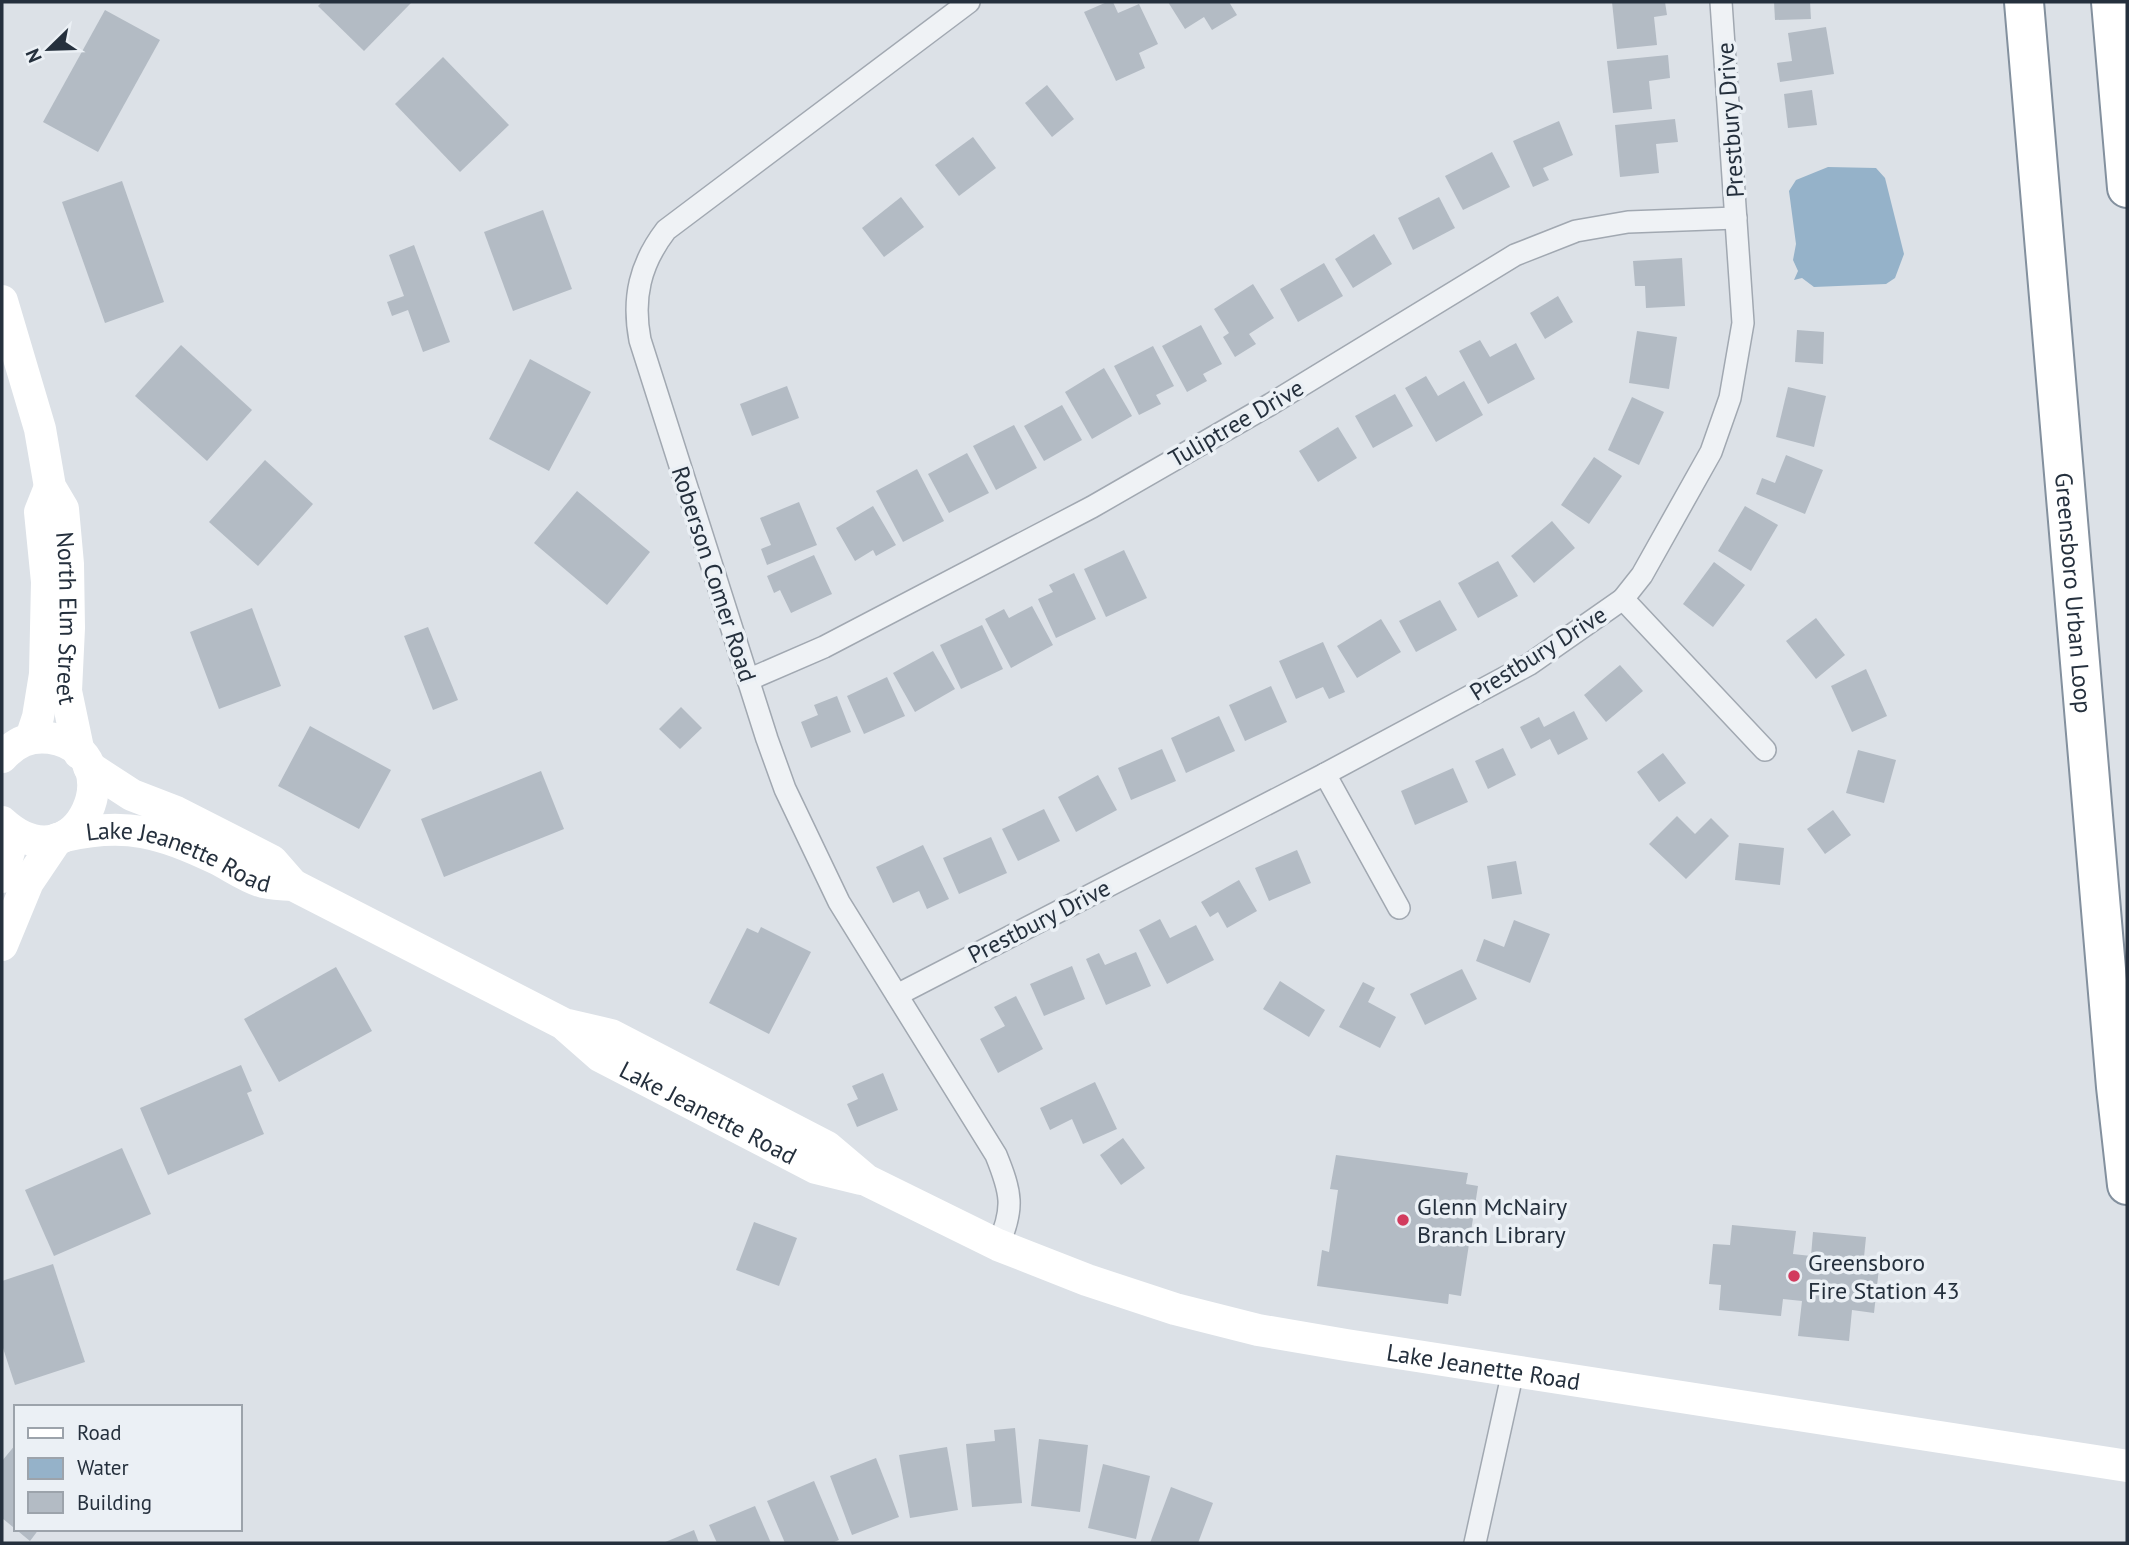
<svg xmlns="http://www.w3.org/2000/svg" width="2129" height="1545" viewBox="0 0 2129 1545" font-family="'PT Sans',sans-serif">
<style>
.water{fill:#95b2c9}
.building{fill:#b3bbc4}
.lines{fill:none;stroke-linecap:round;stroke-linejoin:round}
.street-casing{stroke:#a1a8b1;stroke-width:24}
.highway-casing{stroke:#83909e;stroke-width:42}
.street{stroke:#eff2f5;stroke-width:21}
.secondary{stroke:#fff;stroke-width:32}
.highway{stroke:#fff;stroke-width:38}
.poi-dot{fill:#d23b5e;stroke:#ebf0f5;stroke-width:2.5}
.labels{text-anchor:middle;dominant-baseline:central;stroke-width:7;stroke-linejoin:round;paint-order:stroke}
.street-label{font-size:24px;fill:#25303d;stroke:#ebf0f5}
.poi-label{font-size:24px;fill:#25303d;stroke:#ebf0f5;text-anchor:start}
</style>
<rect width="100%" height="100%" fill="#dce1e7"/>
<polygon class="water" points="1828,167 1876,168 1885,178 1904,254 1895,278 1886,284 1814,287 1802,278 1794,280 1798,271 1793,260 1796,244 1789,191 1796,180"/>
<g class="building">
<polygon points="322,2 412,2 364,51 318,6"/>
<polygon points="1107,2 1113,2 1118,13 1139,4 1158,44 1139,53 1145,68 1116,81 1084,12"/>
<polygon points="1168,2 1229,2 1237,15 1212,30 1204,17 1185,29"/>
<polygon points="1612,2 1665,2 1667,15 1654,17 1657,45 1617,49"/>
<polygon points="1774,2 1810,2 1811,19 1775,20"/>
<polygon points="105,10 160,40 98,152 43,122"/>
<polygon points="1826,27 1834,74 1780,82 1777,63 1792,61 1788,33"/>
<polygon points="1668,55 1670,78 1649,81 1652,109 1613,113 1607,61"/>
<polygon points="443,57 509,125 460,172 395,104"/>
<polygon points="1047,85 1074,119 1052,137 1025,103"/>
<polygon points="1812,90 1817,125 1788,128 1784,94"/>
<polygon points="1675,119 1678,142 1656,144 1659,173 1620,177 1615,125"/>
<polygon points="1559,121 1573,155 1543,168 1549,180 1533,187 1513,141"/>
<polygon points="973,137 996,168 959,196 935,165"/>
<polygon points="1492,152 1510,187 1463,210 1445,176"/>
<polygon points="122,181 164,302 105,323 62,202"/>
<polygon points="901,197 924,227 884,257 862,228"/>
<polygon points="1439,197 1455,228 1413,250 1398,218"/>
<polygon points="543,210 572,289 513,311 484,232"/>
<polygon points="1374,234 1392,264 1353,288 1335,259"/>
<polygon points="414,245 450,342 423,352 408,310 392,316 387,302 404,296 389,255"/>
<polygon points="1682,258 1685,306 1646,308 1645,286 1635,286 1633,261"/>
<polygon points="1324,263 1343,296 1298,322 1280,289"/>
<polygon points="1253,284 1274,318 1249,334 1256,344 1235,357 1223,337 1229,333 1214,309"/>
<polygon points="1558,296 1573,322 1545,339 1530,313"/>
<polygon points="1201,325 1222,364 1203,374 1207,381 1187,392 1162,346"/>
<polygon points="1797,330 1824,332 1823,364 1795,362"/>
<polygon points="1637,331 1677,337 1669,389 1629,383"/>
<polygon points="1480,340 1490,357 1516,343 1535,379 1488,404 1459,351"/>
<polygon points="181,345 252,410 207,461 135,396"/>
<polygon points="1153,346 1174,386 1156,395 1161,404 1139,415 1114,366"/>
<polygon points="530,359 591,392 549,471 489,439"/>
<polygon points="1104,368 1132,416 1092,439 1065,392"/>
<polygon points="1426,376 1438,396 1464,381 1483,415 1436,442 1405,388"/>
<polygon points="787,386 799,418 752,436 740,404"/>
<polygon points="1788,387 1826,396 1814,447 1776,437"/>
<polygon points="1395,394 1413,426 1373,448 1355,416"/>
<polygon points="1632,397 1664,412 1639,465 1608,450"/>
<polygon points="1062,405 1082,440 1044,461 1024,426"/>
<polygon points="1014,425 1037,468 996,490 973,446"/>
<polygon points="1338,427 1357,458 1318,482 1299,451"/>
<polygon points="967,453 989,493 949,513 928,474"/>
<polygon points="1786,455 1823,470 1805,514 1756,494 1762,478 1775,483"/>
<polygon points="1594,457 1622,476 1589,524 1561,505"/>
<polygon points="265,460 313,504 258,566 209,522"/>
<polygon points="917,469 944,521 903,542 876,491"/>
<polygon points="577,491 650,552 607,605 534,543"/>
<polygon points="799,502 817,545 767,565 761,549 771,545 760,518"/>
<polygon points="873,506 896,545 876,556 873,550 855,561 836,528"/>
<polygon points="1745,506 1778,525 1751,571 1718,551"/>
<polygon points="1552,521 1575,548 1534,583 1511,556"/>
<polygon points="1124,550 1147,598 1106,617 1084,569"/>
<polygon points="814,555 832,594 791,613 780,590 774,593 767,576"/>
<polygon points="1498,561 1518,596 1478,618 1458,583"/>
<polygon points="1714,562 1745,585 1713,627 1683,604"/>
<polygon points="1074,573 1096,619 1056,638 1038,599 1053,592 1049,585"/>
<polygon points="1440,600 1457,630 1416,652 1399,621"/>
<polygon points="1032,606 1053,645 1011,668 985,619 1004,609 1009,618"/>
<polygon points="252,608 281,686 219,709 190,632"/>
<polygon points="1816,618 1845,655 1816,679 1786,641"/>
<polygon points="1381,619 1401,652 1357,678 1337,646"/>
<polygon points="982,625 1003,669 961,689 940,645"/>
<polygon points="428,627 458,700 433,710 404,636"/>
<polygon points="1323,642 1345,692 1329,699 1323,687 1296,699 1279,661"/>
<polygon points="933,651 955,689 915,712 893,673"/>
<polygon points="1620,665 1643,691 1606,722 1584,695"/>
<polygon points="1866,669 1887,716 1852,732 1831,686"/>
<polygon points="887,677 905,716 864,734 847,696"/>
<polygon points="1271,686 1287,722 1245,741 1229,705"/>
<polygon points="837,696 851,732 811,748 801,722 818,715 814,705"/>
<polygon points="681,707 702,728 680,749 659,729"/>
<polygon points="1574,711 1588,739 1558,755 1550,739 1531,749 1520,727 1539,717 1544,727"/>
<polygon points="1219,716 1235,751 1186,773 1171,738"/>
<polygon points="310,726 391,770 359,829 278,786"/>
<polygon points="1503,748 1516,775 1488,789 1475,761"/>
<polygon points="1162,749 1176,781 1131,800 1118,768"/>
<polygon points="1858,750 1896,760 1884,803 1846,793"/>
<polygon points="1663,753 1686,783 1659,802 1637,772"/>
<polygon points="1453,768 1468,802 1415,825 1401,791"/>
<polygon points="541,771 564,829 444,877 421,819"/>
<polygon points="1098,775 1117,810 1076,832 1058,797"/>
<polygon points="1044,809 1060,841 1018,861 1002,829"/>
<polygon points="1833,810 1851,835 1825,854 1807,829"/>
<polygon points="1677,816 1695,834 1711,818 1729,836 1686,879 1649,844"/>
<polygon points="991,837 1007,873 959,894 943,858"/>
<polygon points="1739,843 1784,848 1780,885 1735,880"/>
<polygon points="923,845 949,899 927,909 919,891 893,903 876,867"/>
<polygon points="1297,850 1311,883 1269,901 1255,868"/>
<polygon points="1516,861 1522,894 1492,899 1487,866"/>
<polygon points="1239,880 1257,911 1227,928 1218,912 1210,917 1201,902"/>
<polygon points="1160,919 1170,938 1196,925 1214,960 1167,984 1139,930"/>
<polygon points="1514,920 1550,934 1530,983 1476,961 1484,939 1504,947"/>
<polygon points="761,927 811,952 769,1034 709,1003 747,928 758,933"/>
<polygon points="1136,952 1151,986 1106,1005 1086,959 1099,953 1105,965"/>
<polygon points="1072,966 1085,999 1044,1016 1030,984"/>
<polygon points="336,967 372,1031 279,1082 244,1019"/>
<polygon points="1462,969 1477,999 1425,1025 1410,994"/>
<polygon points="1280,981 1325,1010 1309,1037 1263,1009"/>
<polygon points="1363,982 1375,988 1368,1002 1396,1017 1380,1048 1339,1027"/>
<polygon points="1016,996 1043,1049 998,1073 980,1039 1005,1026 994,1007"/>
<polygon points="241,1065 252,1091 247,1093 264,1134 168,1175 140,1108"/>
<polygon points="883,1073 898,1110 857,1127 847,1104 858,1099 852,1086"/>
<polygon points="1095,1082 1117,1129 1083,1144 1072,1119 1050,1130 1040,1108"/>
<polygon points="1123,1138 1145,1168 1121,1185 1100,1155"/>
<polygon points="122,1148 151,1214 54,1256 25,1190"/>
<polygon points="1336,1155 1468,1173 1466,1184 1478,1186 1461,1296 1449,1294 1448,1304 1317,1286 1322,1250 1329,1252 1338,1190 1330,1189"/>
<polygon points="754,1222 797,1238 779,1286 736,1270"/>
<polygon points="1732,1225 1796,1231 1793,1254 1811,1256 1813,1232 1866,1237 1863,1267 1879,1268 1874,1313 1852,1310 1849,1341 1798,1336 1802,1301 1783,1299 1781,1316 1719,1310 1721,1285 1709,1284 1713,1244 1730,1245"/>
<polygon points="53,1264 85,1362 15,1385 2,1345 2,1281"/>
<polygon points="1015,1428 1022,1503 972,1507 966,1444 995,1441 994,1430"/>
<polygon points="1039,1439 1088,1445 1080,1512 1031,1506"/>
<polygon points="16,1444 16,1529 39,1529 30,1541 2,1518 2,1461"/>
<polygon points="947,1447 958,1510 910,1518 899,1455"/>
<polygon points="876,1458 899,1517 852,1535 830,1476"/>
<polygon points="1103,1464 1150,1476 1136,1539 1088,1528"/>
<polygon points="814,1481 839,1540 832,1543 785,1543 767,1501"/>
<polygon points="1171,1487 1213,1503 1198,1543 1150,1543"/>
<polygon points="755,1506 771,1543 717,1543 709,1525"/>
<polygon points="694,1530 699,1543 663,1543"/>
</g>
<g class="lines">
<defs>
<g id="street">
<path d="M969 2 666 230C640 264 632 298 640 340L767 739 785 789 839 902 996 1155C1011 1192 1015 1208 998 1245"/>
<polyline points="1623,599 1765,750"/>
<polyline points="748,680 824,647 1092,507 1271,404 1515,255 1576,231 1628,222 1736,218"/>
<polyline points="1325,774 1399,908"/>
<polyline points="897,995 1325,774 1530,664 1623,599 1642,575 1711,452 1730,398 1743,323 1721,2"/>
<polyline points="1475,1543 1513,1371"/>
</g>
<g id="highway">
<path id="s4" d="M2024 2 2116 1087 2127 1185"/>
<polyline points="2111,2 2127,188"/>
</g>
</defs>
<use href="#street" class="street-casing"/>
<use href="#highway" class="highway-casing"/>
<use href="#street" class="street"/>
<g class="secondary">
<path id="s1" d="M2 301 40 429 50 487 63 509 68 564 69 628 66 691 79 753"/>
<polyline points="31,738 38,717 45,674 47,582 40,512 50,487"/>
<path d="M2 757C15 743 30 735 50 738 136 751 79 892 2 822"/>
<polyline points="89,767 132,795 176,812 272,861 293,885"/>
<path id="s2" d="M65 836C125 822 162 832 217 859 231 866 245 876 260 881 270 885 283 884 293 885L564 1024 611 1035 827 1147 866 1180 998 1245 1087 1280 1175 1309 1258 1330 1346 1345 2127 1466"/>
<polyline points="2,877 14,833"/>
<polyline points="2,945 28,882 57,839"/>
<path id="s3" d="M567 1027 600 1056 816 1168 861 1179"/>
</g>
<use href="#highway" class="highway"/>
</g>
<g class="poi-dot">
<circle cx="1403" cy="1220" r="7"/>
<circle cx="1794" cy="1276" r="7"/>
</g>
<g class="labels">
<g class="street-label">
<text transform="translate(1730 120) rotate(-94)">Prestbury Drive</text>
<text transform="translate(1236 423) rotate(-30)">Tuliptree Drive</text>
<text transform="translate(714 574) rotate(72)">Roberson Comer Road</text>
<text stroke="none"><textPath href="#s4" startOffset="593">Greensboro Urban Loop</textPath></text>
<text stroke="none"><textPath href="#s1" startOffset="327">North Elm Street</textPath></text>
<text transform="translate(1538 653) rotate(-32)">Prestbury Drive</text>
<text stroke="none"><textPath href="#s2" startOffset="119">Lake Jeanette Road</textPath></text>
<text transform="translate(1039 921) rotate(-27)">Prestbury Drive</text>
<text stroke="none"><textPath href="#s3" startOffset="166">Lake Jeanette Road</textPath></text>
<text stroke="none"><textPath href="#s2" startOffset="1536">Lake Jeanette Road</textPath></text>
</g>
<g class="poi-label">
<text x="1417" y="1206">Glenn McNairy<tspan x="1417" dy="28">Branch Library</tspan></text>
<text x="1808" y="1262">Greensboro<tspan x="1808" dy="28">Fire Station 43</tspan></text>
</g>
</g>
<rect width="2129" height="1545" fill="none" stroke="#25303d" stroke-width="7"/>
<rect x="14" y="1405" width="228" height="126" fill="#ebf0f5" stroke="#9ca3ab" stroke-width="2"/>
<rect x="28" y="1428" width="35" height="10" fill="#ffffff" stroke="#9ca3ab" stroke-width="2"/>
<text x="77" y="1440" font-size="21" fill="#25303d">Road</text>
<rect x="28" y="1458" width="35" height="21" fill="#95b2c9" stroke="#9ca3ab" stroke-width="2"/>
<text x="77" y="1475" font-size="21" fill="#25303d">Water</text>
<rect x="28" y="1492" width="35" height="21" fill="#b3bbc4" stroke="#9ca3ab" stroke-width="2"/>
<text x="77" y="1510" font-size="21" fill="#25303d">Building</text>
<g transform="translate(49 49) rotate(247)" stroke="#ebf0f5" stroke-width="5" paint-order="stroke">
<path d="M0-5L12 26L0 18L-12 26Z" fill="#25303d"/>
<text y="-10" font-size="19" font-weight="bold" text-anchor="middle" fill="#25303d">N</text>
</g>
</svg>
